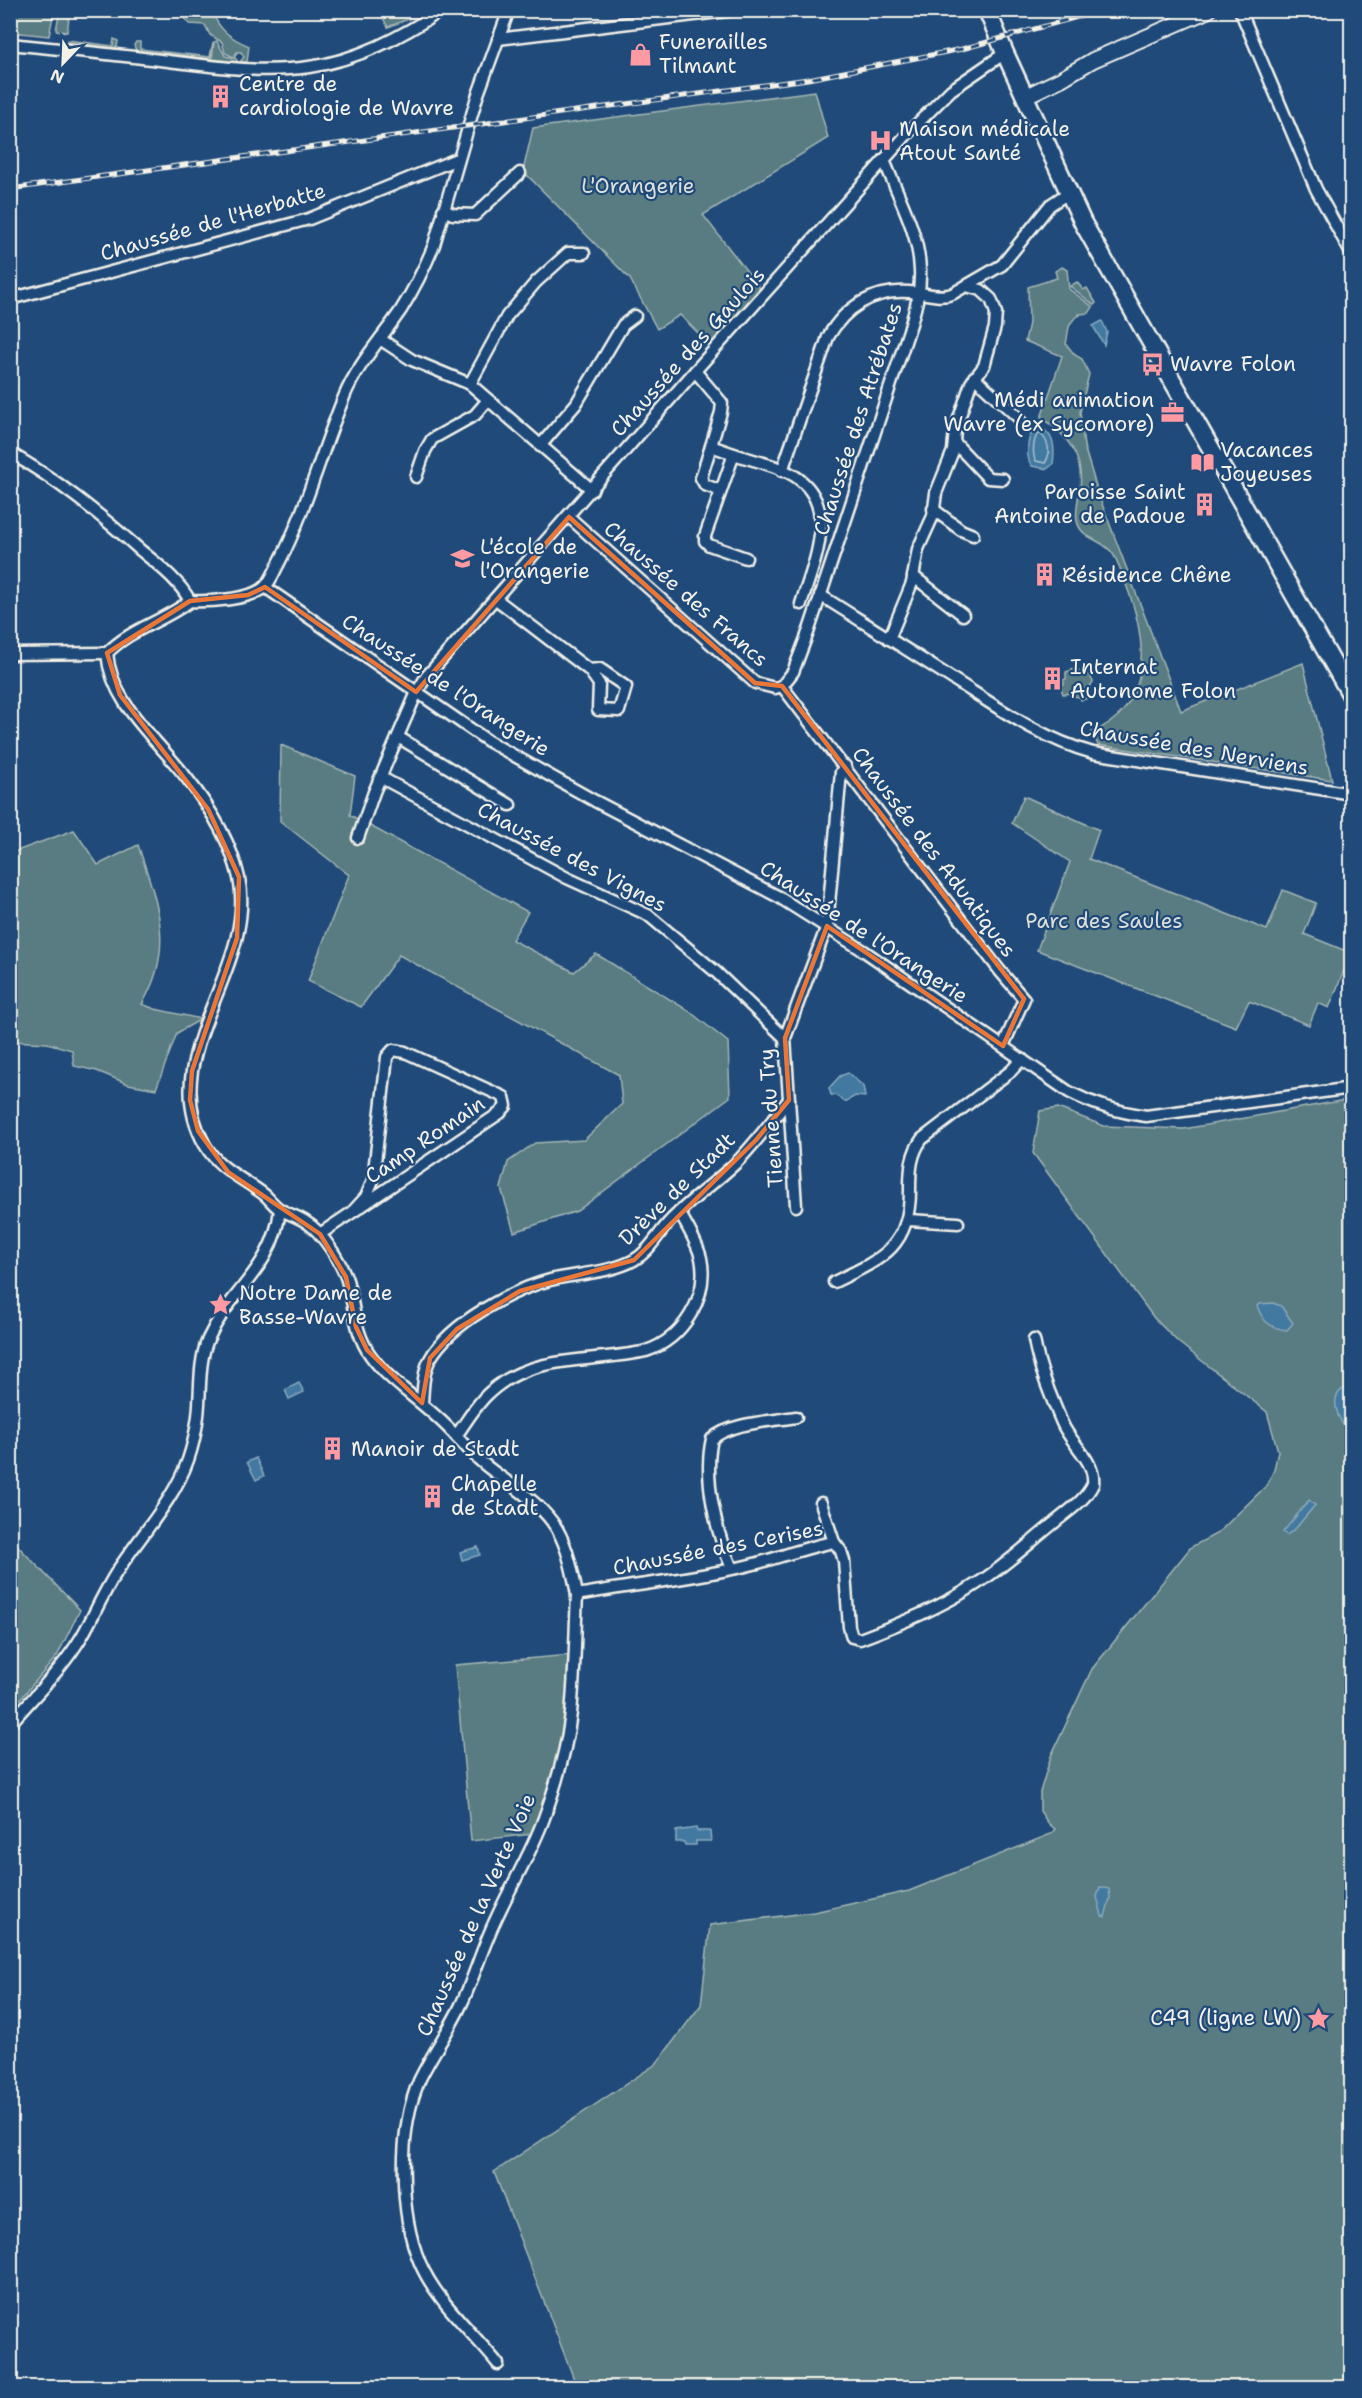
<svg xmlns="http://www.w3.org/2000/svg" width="1362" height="2398" viewBox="0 0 1362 2398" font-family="'Shantell Sans',sans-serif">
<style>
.green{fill:#597c81;stroke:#a6b6b4;stroke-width:1.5}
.water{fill:#4379a0;stroke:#8aa9bd;stroke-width:1.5}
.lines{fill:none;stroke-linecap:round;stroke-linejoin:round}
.shore{stroke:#adc1cb;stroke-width:1.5}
.street-casing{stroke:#f4f1e8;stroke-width:15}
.secondary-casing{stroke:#f4f1e8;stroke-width:18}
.primary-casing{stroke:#f4f1e8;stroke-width:21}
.street{stroke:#1f4a7a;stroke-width:10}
.secondary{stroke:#1f4a7a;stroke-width:14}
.primary{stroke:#1f4a7a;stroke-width:16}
.rail-casing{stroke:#f4f1e8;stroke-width:5}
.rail{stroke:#1f4a7a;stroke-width:3;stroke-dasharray:9;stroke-linecap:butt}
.marked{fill:none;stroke:#ea7738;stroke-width:4.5;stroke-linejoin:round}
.labels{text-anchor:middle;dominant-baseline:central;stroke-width:4.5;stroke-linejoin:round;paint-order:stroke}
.poi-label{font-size:21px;fill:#f4f1e8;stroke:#1f4a7a;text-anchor:start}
.park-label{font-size:21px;fill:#dddfd9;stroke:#1f4a7a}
.street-label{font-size:21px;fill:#f4f1e8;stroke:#1f4a7a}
</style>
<rect width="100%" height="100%" fill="#1f4a7a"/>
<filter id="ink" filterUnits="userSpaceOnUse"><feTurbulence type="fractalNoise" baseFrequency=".0167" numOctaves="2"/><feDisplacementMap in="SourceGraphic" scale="12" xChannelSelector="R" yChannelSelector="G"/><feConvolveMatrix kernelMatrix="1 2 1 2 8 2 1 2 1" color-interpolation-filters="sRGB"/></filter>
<g filter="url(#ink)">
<g class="green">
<polygon points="60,10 70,11 67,32 56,30"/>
<polygon points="10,11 54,11 49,36 11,32"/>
<path d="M186 11H212C218 29 230 38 249 46L247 62H240L244 57 241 52H237L234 57 225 53 222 42 210 35 205 25 190 24 185 19Z"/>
<polygon points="379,11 428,11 388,27"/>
<polygon points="114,39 118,41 117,47 112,48 67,42 68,40 113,46"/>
<polygon points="217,41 225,56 235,58 238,62 212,59 214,42"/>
<polygon points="136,42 140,42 140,49 210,57 213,42 211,59 136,51 134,45"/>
<polygon points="815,91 828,138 703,215 760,288 710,345 680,315 657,329 630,279 523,171 533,128"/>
<path d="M1062 267 1067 270 1069 289 1093 307 1089 313 1079 314 1080 315C1066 322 1069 332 1066 344L1075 355 1082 359 1089 374 1080 412 1084 446 1099 496 1181 711 1303 663 1332 780 1098 745 1092 732C1154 707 1147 640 1127 587 1123 576 1119 563 1113 554 1104 539 1081 540 1077 521 1075 511 1078 499 1080 489 1084 458 1068 434 1041 418L1062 356 1025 341 1029 323 1028 287 1057 278 1055 271Z"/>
<polygon points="1077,282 1083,290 1087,288 1096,303 1094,305 1070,286"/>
<polygon points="1077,668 1080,674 1083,673 1084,675 1089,673 1093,682 1087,691 1088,694 1085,695 1086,699 1081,700 1080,697 1073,696 1071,693 1063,694 1060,685 1064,684 1063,680 1066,679 1066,672"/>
<polygon points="281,745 355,776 350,815 528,912 512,940 574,972 596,954 689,1011 728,1042 730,1097 577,1211 514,1232 501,1188 508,1162 535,1143 584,1140 622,1104 619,1075 399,955 361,1007 308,981 349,875 280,821"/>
<polygon points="1024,796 1099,830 1089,859 1267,930 1283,890 1316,903 1304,934 1351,953 1329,1008 1318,1003 1309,1025 1249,1001 1236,1027 1037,950 1070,862 1012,823"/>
<path d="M74 830 98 865 138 845C157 902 176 948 142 1004L155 1009 201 1019 177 1033 156 1089 128 1084 97 1071 74 1066 72 1050 47 1043 11 1041V853Z"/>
<polygon points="1351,1099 1351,2387 577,2387 494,2172 656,2064 701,2005 710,1925 814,1912 909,1891 1051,1834 1055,1829 1048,1823 1040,1811 1040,1792 1051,1756 1092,1669 1191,1547 1218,1533 1266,1486 1274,1470 1278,1451 1267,1412 1178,1342 1154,1318 1033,1153 1040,1111 1058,1108 1104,1126 1184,1129"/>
<polygon points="11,1539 80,1610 57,1656 11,1710"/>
<polygon points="571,1655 568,1710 559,1753 533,1834 471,1841 455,1665"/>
</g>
<g class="water">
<polygon points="1102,321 1107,332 1104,345 1093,326"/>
<path d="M1040 428C1055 434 1055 449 1053 464L1047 469 1032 466C1025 457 1027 440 1033 430Z"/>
<polygon points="848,1073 863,1086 865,1097 855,1096 845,1102 835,1095 831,1095 829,1088 840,1076"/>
<path d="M1273 1303 1281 1306 1293 1323 1287 1330C1270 1328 1263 1322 1257 1306L1259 1304Z"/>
<polygon points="299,1383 304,1392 289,1399 285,1390"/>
<path d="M1351 1386H1352L1351 1434C1337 1421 1325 1392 1351 1386Z"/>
<polygon points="256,1458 264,1476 256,1480 247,1462"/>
<polygon points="1309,1500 1315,1505 1296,1528 1287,1535 1283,1532"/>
<polygon points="478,1547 480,1555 462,1560 460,1552"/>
<polygon points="696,1828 697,1831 710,1831 711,1841 696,1841 696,1845 685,1845 684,1842 676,1842 676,1831"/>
<polygon points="1100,1887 1109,1889 1110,1898 1105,1917 1102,1916 1097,1897"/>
</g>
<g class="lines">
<path class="shore" d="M1040 434C1049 440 1051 455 1045 463L1036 461C1032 455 1033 442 1037 435Z"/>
<defs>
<g id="street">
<polyline points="1240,10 1316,189 1352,255"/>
<polyline points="498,39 735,10"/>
<path d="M10 44C60 49 110 54 160 60 209 66 259 74 309 67 358 60 401 37 442 10"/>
<polyline points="443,210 453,214 475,215 520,173"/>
<polyline points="10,299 309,219 457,159"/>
<polyline points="380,339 412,360 470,384 592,490"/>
<polyline points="695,371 722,403 721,412 711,446"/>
<polyline points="974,377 1020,419"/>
<polyline points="470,384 507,316 536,282 568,253 584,253"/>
<polyline points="954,442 988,478 1003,479"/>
<polyline points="540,446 576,404 623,325 635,316"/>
<path d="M10 453C58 480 98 513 139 549 158 565 178 579 190 601"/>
<path d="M734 454C754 461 782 466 799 479 839 510 813 565 801 604"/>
<path d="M782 471 828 337C845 307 874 289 910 292 924 292 938 299 952 294L1002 265 1050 205 1068 193"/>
<polyline points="416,477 425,451 432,439 475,415 488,400"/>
<polyline points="721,491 705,485 701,478 711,446 734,454 705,536 705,541 709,545 746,558"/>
<polyline points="933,509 961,530 973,535"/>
<polyline points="569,517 755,683 775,688 782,686"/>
<polyline points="913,576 963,615"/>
<path d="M265 587 488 741 595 801 777 896 864 951 1069 1092C1094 1105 1118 1112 1146 1116L1352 1088"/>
<path d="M820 595C866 624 911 652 956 681 1000 709 1042 739 1093 753L1352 794"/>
<polyline points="496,599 589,670 600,669 626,687 619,711 598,710 599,684 589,670"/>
<polyline points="889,639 912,583 918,549 933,516 936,493 953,451 955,430 971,383 984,366 995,327 996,313 991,299 981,290 966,286"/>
<polyline points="10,654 107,653"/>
<path d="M782 686 793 672 809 630 911 324C916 306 921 289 920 270 919 232 897 194 884 160"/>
<polyline points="782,686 1000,971 1024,999 1003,1046"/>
<polyline points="398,737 510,805"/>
<polyline points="382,778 567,878 648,915 716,972 785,1038"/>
<polyline points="358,838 374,792 417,692 426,677 695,371 910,131 951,90 1005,53"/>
<polyline points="796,1206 785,1038 827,926 841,772 845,766"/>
<polyline points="908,1220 958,1223"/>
<polyline points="320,1234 500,1113 506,1106 504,1097 405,1052 393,1050 387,1057 373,1180 366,1197 354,1210"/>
<path d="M834 1282C882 1259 911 1247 910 1188 910 1169 911 1154 922 1139L1011 1071 1022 1059"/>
<path d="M422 1403C423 1389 423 1372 430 1359 450 1323 512 1290 550 1280 575 1274 611 1273 634 1260 650 1251 658 1233 671 1220 691 1199 715 1183 736 1163 755 1144 771 1121 789 1100"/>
<path d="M456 1436C467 1421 476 1404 490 1392 532 1353 594 1363 646 1351 683 1339 709 1297 701 1258 697 1242 687 1226 679 1212"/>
<polyline points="821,1503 834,1542"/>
<path d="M732 1568C716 1533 703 1478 712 1439 729 1423 772 1421 796 1417"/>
<path d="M577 1595C636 1584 696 1579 754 1564 781 1557 806 1547 834 1542L841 1551 844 1561 849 1627 852 1637 860 1639C900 1624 942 1607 978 1583 1005 1566 1029 1543 1054 1523 1068 1511 1085 1501 1093 1484 1096 1461 1070 1443 1062 1423 1051 1397 1039 1368 1034 1340"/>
<path d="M10 1724C35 1695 63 1668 82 1636 96 1612 106 1586 122 1564 145 1530 174 1499 188 1460 193 1446 196 1431 198 1416 201 1391 198 1363 208 1339 231 1289 273 1269 280 1210"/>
<path d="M498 2364C472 2331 437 2302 420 2263 399 2214 398 2130 419 2081 431 2055 449 2031 461 2005 474 1978 482 1948 495 1921 510 1887 531 1854 544 1818 556 1785 567 1748 571 1713 575 1674 575 1634 577 1595 573 1573 568 1548 557 1529 540 1501 508 1484 484 1464 467 1450 455 1433 439 1419 417 1398 389 1381 371 1356 354 1333 355 1307 347 1280 342 1264 328 1243 317 1231 307 1220 296 1217 283 1211 276 1208 271 1201 266 1196 244 1178 220 1171 205 1145 153 1055 258 970 239 878 231 842 209 806 186 777 156 738 111 704 107 653 130 629 164 621 190 601 208 602 251 600 265 587 271 581 275 570 279 563 306 511 321 452 344 397 357 365 382 338 401 310 414 289 425 267 434 245L477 97 509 10"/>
</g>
<g id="secondary">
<polyline points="1026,96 1061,79 1093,60 1209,10"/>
<polyline points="10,2387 12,2388"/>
</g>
<polyline id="primary" points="987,10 1005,53 1083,223 1352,697"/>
</defs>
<use href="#street" class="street-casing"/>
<use href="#secondary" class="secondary-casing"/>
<use href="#primary" class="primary-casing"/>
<use href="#street" class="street"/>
<use href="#secondary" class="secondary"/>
<use href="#primary" class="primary"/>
<defs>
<polyline id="rail" points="10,189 808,79 962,49 1103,10"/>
</defs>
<use href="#rail" class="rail-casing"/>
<use href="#rail" class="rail"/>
</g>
</g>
<path class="marked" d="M569 517 755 683 782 686 1024 999 1003 1046 827 926 785 1038 789 1100 756 1140 634 1260 520 1291 457 1329 430 1358 422 1403 367 1350 356 1327 346 1277 320 1234 228 1172 198 1131 190 1100 192 1071 237 938 239 877 208 809 120 695 107 653 190 601 248 595 265 587 416 692Z"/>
<defs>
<symbol id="shop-bare" viewBox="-9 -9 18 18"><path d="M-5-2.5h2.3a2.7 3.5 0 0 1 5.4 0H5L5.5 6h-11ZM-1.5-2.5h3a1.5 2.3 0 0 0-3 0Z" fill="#ff9aa2" stroke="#1f4a7a" stroke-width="2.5" paint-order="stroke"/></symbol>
<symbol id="building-bare" viewBox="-9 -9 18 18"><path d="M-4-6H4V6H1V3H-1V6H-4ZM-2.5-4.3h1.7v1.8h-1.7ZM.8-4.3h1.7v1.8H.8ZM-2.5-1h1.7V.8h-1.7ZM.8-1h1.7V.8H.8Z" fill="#ff9aa2" stroke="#1f4a7a" stroke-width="2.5" paint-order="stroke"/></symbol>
<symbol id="hospital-bare" viewBox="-9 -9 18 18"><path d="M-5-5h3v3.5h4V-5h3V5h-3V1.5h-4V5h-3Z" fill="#ff9aa2" stroke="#1f4a7a" stroke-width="2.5" paint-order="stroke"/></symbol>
<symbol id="bus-bare" viewBox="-9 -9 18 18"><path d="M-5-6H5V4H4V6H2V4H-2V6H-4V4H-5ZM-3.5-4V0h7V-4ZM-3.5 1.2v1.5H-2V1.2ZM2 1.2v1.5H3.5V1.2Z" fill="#ff9aa2" stroke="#1f4a7a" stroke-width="2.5" paint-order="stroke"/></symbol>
<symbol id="office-bare" viewBox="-9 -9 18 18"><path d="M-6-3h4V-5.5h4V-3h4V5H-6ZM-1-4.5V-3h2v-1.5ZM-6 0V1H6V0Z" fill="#ff9aa2" stroke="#1f4a7a" stroke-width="2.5" paint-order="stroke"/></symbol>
<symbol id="library-bare" viewBox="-9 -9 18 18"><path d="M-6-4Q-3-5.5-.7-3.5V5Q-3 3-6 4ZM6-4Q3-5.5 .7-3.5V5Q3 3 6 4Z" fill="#ff9aa2" stroke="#1f4a7a" stroke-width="2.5" paint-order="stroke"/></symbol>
<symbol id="school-bare" viewBox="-9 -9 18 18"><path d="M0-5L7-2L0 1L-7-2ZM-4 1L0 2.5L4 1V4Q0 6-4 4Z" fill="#ff9aa2" stroke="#1f4a7a" stroke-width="2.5" paint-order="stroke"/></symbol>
<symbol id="sight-bare" viewBox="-9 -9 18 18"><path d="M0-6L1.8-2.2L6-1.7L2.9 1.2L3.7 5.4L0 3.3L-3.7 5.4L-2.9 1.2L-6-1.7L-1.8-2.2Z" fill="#ff9aa2" stroke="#1f4a7a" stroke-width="2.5" paint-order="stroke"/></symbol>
</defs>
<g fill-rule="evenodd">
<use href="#shop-bare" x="624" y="38" width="33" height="33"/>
<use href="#building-bare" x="204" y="80" width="33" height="33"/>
<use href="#hospital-bare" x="864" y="124" width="33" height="33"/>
<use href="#bus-bare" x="1136" y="348" width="33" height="33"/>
<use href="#office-bare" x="1156" y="396" width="33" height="33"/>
<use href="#library-bare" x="1186" y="446" width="33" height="33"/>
<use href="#building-bare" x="1188" y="488" width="33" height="33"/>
<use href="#school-bare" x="446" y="542" width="33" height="33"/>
<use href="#building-bare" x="1028" y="558" width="33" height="33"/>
<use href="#building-bare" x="1036" y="662" width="33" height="33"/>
<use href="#sight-bare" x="204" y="1288" width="33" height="33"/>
<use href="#building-bare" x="316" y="1432" width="33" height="33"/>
<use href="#building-bare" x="416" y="1480" width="33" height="33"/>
<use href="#sight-bare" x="1302" y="2002" width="33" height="33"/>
</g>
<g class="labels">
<g class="poi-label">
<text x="659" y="42">Funerailles<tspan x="659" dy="24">Tilmant</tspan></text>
<text x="239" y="84">Centre de<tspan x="239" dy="24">cardiologie de Wavre</tspan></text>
<text x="899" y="129">Maison médicale<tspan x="899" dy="24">Atout Santé</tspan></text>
<text x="1170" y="364">Wavre Folon</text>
<text x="1154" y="400" text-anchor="end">Médi animation<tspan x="1154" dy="24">Wavre (ex Sycomore)</tspan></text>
<text x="1220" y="450">Vacances<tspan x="1220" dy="24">Joyeuses</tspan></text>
<text x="1186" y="492" text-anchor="end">Paroisse Saint<tspan x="1186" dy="24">Antoine de Padoue</tspan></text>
<text x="480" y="547">L'école de<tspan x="480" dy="24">l'Orangerie</tspan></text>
<text x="1062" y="575">Résidence Chêne</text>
<text x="1070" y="667">Internat<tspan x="1070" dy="24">Autonome Folon</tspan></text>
<text x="239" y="1293">Notre Dame de<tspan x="239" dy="24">Basse-Wavre</tspan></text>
<text x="351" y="1449">Manoir de Stadt</text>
<text x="451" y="1484">Chapelle<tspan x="451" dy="24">de Stadt</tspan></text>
<text x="1301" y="2018" text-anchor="end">C49 (ligne LW)</text>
</g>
<g class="park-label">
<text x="638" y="186">L'Orangerie</text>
<text x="1104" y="921">Parc des Saules</text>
</g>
<g class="street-label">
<text transform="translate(213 222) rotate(-16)">Chaussée de l'Herbatte</text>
<text transform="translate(688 352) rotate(-48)">Chaussée des Gaulois</text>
<text transform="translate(858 419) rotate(-72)">Chaussée des Atrébates</text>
<text transform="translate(686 594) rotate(41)">Chaussée des Francs</text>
<text transform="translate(446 685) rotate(33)">Chaussée de l'Orangerie</text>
<text transform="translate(1194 748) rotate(10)">Chaussée des Nerviens</text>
<text transform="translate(934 852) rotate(53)">Chaussée des Aduatiques</text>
<text transform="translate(572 857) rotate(28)">Chaussée des Vignes</text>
<text transform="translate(864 932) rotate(33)">Chaussée de l'Orangerie</text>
<text transform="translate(771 1118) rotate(-94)">Tienne du Try</text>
<text transform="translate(425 1140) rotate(-34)">Camp Romain</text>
<text transform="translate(677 1189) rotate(-44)">Drève de Stadt</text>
<text transform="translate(718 1548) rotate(-11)">Chaussée des Cerises</text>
<text transform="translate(476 1915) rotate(-66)">Chaussée de la Verte Voie</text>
</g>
</g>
<rect width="1362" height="2398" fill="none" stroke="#1f4a7a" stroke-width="36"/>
<rect x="18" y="18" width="1326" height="2362" fill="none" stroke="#f4f1e8" stroke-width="2" filter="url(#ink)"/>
<g transform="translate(63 63) rotate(203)" stroke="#1f4a7a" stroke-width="4.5" paint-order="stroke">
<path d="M0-4.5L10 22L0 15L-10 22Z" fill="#f4f1e8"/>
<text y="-9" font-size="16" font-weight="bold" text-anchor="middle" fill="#f4f1e8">N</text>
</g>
</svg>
